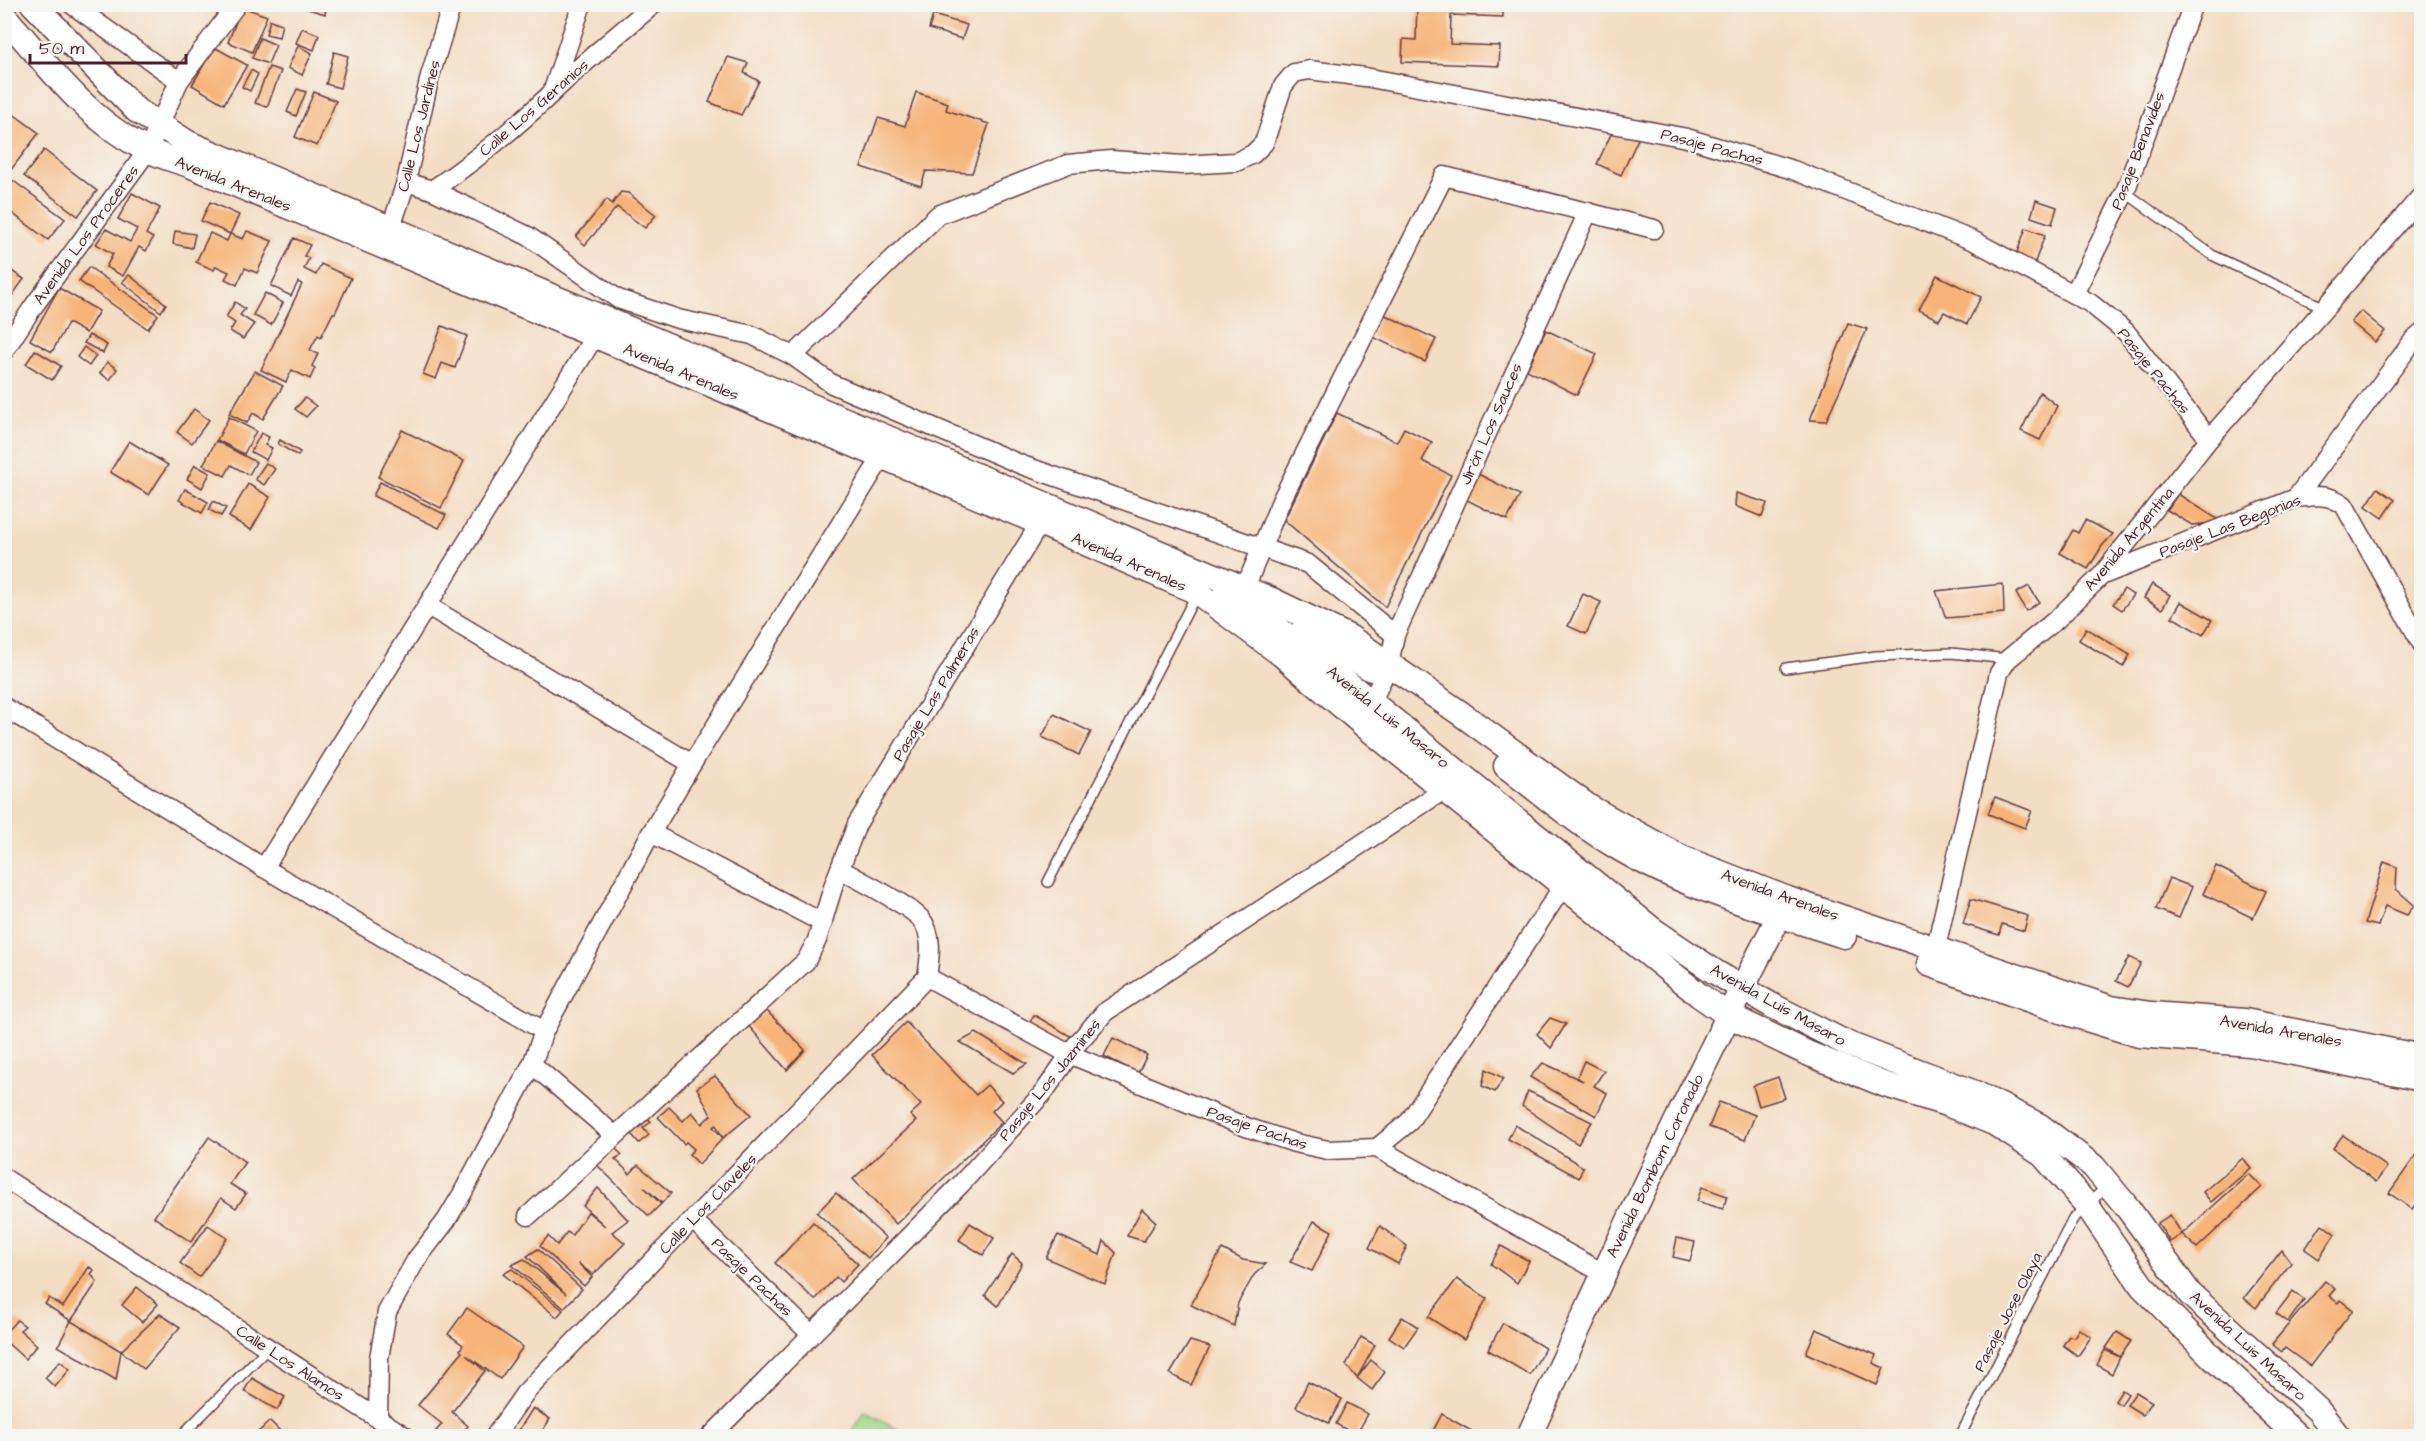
<svg xmlns="http://www.w3.org/2000/svg" width="2426" height="1441" viewBox="0 0 2426 1441" font-family="'Architects Daughter',sans-serif">
<style>
.green{fill:#a2da8b;stroke:#767c5b;stroke-width:1.5}
.building{fill:#f6b478}
.lines{fill:none;stroke-linecap:round;stroke-linejoin:round}
.lane-casing{stroke:#633c42;stroke-width:12}
.street-casing{stroke:#633c42;stroke-width:21}
.secondary-casing{stroke:#633c42;stroke-width:27}
.lane{stroke:#fff;stroke-width:9}
.street{stroke:#fff;stroke-width:18}
.secondary{stroke:#fff;stroke-width:24}
.labels{text-anchor:middle;dominant-baseline:central;stroke-width:4.5;stroke-linejoin:round;paint-order:stroke}
.street-label{font-size:16px;fill:#4a1f2b;stroke:#f6f6f2}
</style>
<rect width="100%" height="100%" fill="#f6f6f2"/>
<filter id="ink" filterUnits="userSpaceOnUse"><feTurbulence type="fractalNoise" baseFrequency=".0167" numOctaves="2"/><feDisplacementMap in="SourceGraphic" scale="12" xChannelSelector="R" yChannelSelector="G"/><feConvolveMatrix kernelMatrix="1 2 1 2 8 2 1 2 1" color-interpolation-filters="sRGB"/></filter>
<filter id="wash" filterUnits="userSpaceOnUse"><feTurbulence type="fractalNoise" baseFrequency=".008" numOctaves="4" result="noise"/><feDisplacementMap in="SourceGraphic" scale="24" xChannelSelector="R" yChannelSelector="G"/><feGaussianBlur stdDeviation="1.35" result="paint"/><feColorMatrix in="noise" values="0 0 0 0 0 0 0 0 0 0 0 0 0 0 0 0 0 1.4 0 .05"/><feComposite in="paint" operator="in"/></filter>
<g filter="url(#wash)">
<rect width="100%" height="100%" fill="#f3ddc3"/>
<polygon class="green" points="865,1411 909,1436 850,1436"/>
<g id="blocks">
<g class="building">
<polygon points="309,4 327,4 325,14 308,9"/>
<polygon points="1417,5 1503,5 1503,17 1451,15 1450,44 1500,46 1499,66 1402,62 1403,39 1416,40"/>
<polygon points="242,7 267,16 252,52 228,42"/>
<polygon points="933,15 967,25 962,39 929,29"/>
<polygon points="270,20 282,24 279,37 266,34"/>
<polygon points="302,28 319,35 314,50 296,43"/>
<polygon points="260,38 276,45 268,64 252,58"/>
<polygon points="298,46 312,53 302,75 288,68"/>
<polygon points="214,47 247,65 224,104 192,85"/>
<polygon points="334,52 348,56 340,88 326,84"/>
<polygon points="728,57 748,63 744,73 759,81 741,115 709,102"/>
<polygon points="269,67 281,71 267,107 255,103"/>
<polygon points="251,70 258,74 250,91 242,87"/>
<polygon points="297,89 306,92 296,116 287,112"/>
<polygon points="314,92 336,101 317,146 295,137"/>
<polygon points="916,92 948,103 946,110 989,124 972,173 926,171 921,186 861,167 878,118 905,126"/>
<polygon points="12,113 39,133 10,171 4,167 4,124"/>
<polygon points="1614,128 1638,139 1621,175 1597,164"/>
<polygon points="44,150 97,191 78,216 24,176"/>
<polygon points="4,174 65,219 48,240 4,207"/>
<polygon points="621,192 628,193 656,215 645,228 617,207 585,245 576,237 607,199 612,204"/>
<polygon points="132,193 160,208 146,234 153,238 146,251 139,247 123,276 106,267 113,254 96,244 106,229 130,242 137,229 118,219"/>
<polygon points="2036,200 2057,207 2052,224 2031,217"/>
<polygon points="210,202 239,215 230,234 201,221"/>
<polygon points="2026,228 2045,235 2033,267 2016,255"/>
<polygon points="175,231 195,234 192,248 173,244"/>
<polygon points="247,231 272,241 257,273 245,268 237,285 225,279 229,272 216,266 214,270 196,262 210,233 227,241 230,234 243,239"/>
<polygon points="294,238 310,245 304,256 309,258 304,269 316,275 321,264 351,278 335,313 333,313 321,337 318,335 310,350 318,354 312,366 315,368 310,379 292,370 286,382 261,370 302,284 298,282 291,296 271,286"/>
<polygon points="4,266 24,279 9,300 4,297"/>
<polygon points="89,267 158,315 148,329 79,281"/>
<polygon points="129,275 166,304 161,312 122,282"/>
<polygon points="1937,275 1981,297 1967,324 1944,312 1939,320 1919,310"/>
<polygon points="59,288 99,311 86,333 68,323 52,352 30,340"/>
<polygon points="265,293 283,303 271,325 253,315"/>
<polygon points="235,302 245,309 240,315 254,324 243,339 230,331 235,323 226,317"/>
<polygon points="2361,311 2385,331 2375,342 2351,322"/>
<polygon points="1381,313 1436,339 1425,362 1371,336"/>
<polygon points="1848,323 1867,329 1826,421 1810,420"/>
<polygon points="442,326 467,336 455,368 442,363 436,379 423,374"/>
<polygon points="1546,330 1597,354 1577,395 1527,370"/>
<polygon points="89,335 107,345 103,353 84,343"/>
<polygon points="84,347 96,356 89,366 77,357"/>
<polygon points="35,350 61,366 52,380 26,364"/>
<polygon points="107,362 117,369 110,380 100,373"/>
<polygon points="255,371 283,386 263,419 253,413 247,423 229,414"/>
<polygon points="2040,392 2057,406 2040,440 2021,431"/>
<polygon points="305,398 316,406 306,417 295,409"/>
<polygon points="194,409 209,420 192,443 177,432"/>
<polygon points="1337,413 1397,442 1404,428 1432,442 1422,461 1451,475 1385,607 1284,520"/>
<polygon points="229,417 256,431 244,454 217,440"/>
<polygon points="402,430 464,461 441,508 378,477"/>
<polygon points="261,433 269,437 265,445 272,448 266,460 251,452"/>
<polygon points="280,440 300,452 298,456 278,444"/>
<polygon points="129,441 168,465 149,495 110,472"/>
<polygon points="216,441 256,462 249,475 231,465 225,476 203,465"/>
<polygon points="266,463 275,469 264,485 255,479"/>
<polygon points="195,465 210,473 202,488 187,479"/>
<polygon points="1476,473 1520,495 1507,520 1463,498"/>
<polygon points="380,482 446,515 439,528 373,496"/>
<polygon points="248,484 270,497 251,530 229,517"/>
<polygon points="2378,488 2395,500 2383,518 2366,506"/>
<polygon points="185,489 208,502 202,513 179,500"/>
<polygon points="1736,493 1767,503 1762,517 1735,506"/>
<polygon points="2178,494 2222,522 2192,525 2167,510"/>
<polygon points="213,501 226,508 221,516 209,510"/>
<polygon points="2085,520 2113,534 2102,546 2088,569 2060,553 2073,530 2078,533"/>
<polygon points="2003,584 2004,613 1946,618 1936,591"/>
<polygon points="2152,584 2170,595 2162,609 2144,598"/>
<polygon points="2029,586 2039,602 2026,611 2016,593"/>
<polygon points="2124,589 2133,595 2122,610 2113,604"/>
<polygon points="1583,594 1601,602 1586,634 1568,626"/>
<polygon points="2181,602 2212,620 2203,635 2172,617"/>
<polygon points="2086,628 2130,655 2123,667 2079,640"/>
<polygon points="1054,714 1091,732 1079,755 1042,737"/>
<polygon points="1995,797 2032,811 2025,828 1988,814"/>
<polygon points="2384,862 2397,867 2396,889 2414,905 2407,915 2385,906 2378,926 2365,923"/>
<polygon points="2216,866 2266,891 2253,918 2203,894"/>
<polygon points="2169,878 2192,887 2179,918 2156,909"/>
<polygon points="1971,899 2028,916 2024,931 2002,924 1999,935 1963,924"/>
<polygon points="2129,957 2141,963 2128,987 2116,981"/>
<polygon points="767,1011 805,1050 787,1070 747,1024"/>
<polygon points="1034,1015 1072,1037 1065,1049 1026,1027"/>
<polygon points="1550,1018 1566,1024 1551,1048 1537,1034"/>
<polygon points="906,1022 976,1095 987,1085 1002,1101 992,1111 1002,1122 896,1224 853,1179 916,1121 910,1115 921,1105 872,1055"/>
<polygon points="976,1033 1027,1064 1013,1073 960,1042"/>
<polygon points="1113,1038 1147,1055 1138,1073 1104,1056"/>
<polygon points="1584,1061 1604,1071 1594,1086 1607,1093 1596,1116 1530,1077 1543,1063 1583,1081 1577,1077"/>
<polygon points="1486,1069 1503,1078 1495,1092 1482,1086"/>
<polygon points="715,1076 751,1115 723,1138 716,1125 713,1127 723,1138 699,1164 689,1154 694,1149 686,1142 684,1144 658,1117 669,1107 683,1121 692,1112 702,1124 711,1115 697,1088"/>
<polygon points="1778,1077 1785,1098 1759,1106 1753,1086"/>
<polygon points="1528,1091 1592,1122 1578,1144 1522,1106"/>
<polygon points="1719,1102 1755,1115 1745,1140 1709,1127"/>
<polygon points="645,1115 651,1122 643,1128 649,1135 639,1143 628,1130"/>
<polygon points="1515,1125 1583,1167 1579,1178 1508,1139"/>
<polygon points="2343,1135 2387,1167 2376,1182 2333,1148"/>
<polygon points="209,1137 245,1162 230,1184 246,1194 236,1208 221,1198 191,1242 154,1217"/>
<polygon points="614,1147 622,1155 615,1159 630,1174 638,1165 671,1193 662,1203 644,1187 661,1204 649,1216 597,1165"/>
<polygon points="2422,1147 2422,1196 2412,1209 2389,1193"/>
<polygon points="2243,1158 2251,1168 2211,1202 2203,1192"/>
<polygon points="2249,1174 2262,1187 2197,1248 2182,1234"/>
<polygon points="1702,1187 1727,1196 1723,1209 1697,1201"/>
<polygon points="598,1188 628,1220 612,1232 625,1243 593,1275 578,1263 592,1277 584,1286 540,1246 548,1236 557,1245 567,1232 572,1235 588,1212 605,1226 583,1206"/>
<polygon points="836,1193 886,1238 868,1258 817,1213"/>
<polygon points="1142,1209 1156,1222 1144,1241 1127,1236"/>
<polygon points="2170,1215 2182,1234 2170,1242 2158,1223"/>
<polygon points="1314,1221 1332,1231 1312,1271 1290,1262"/>
<polygon points="813,1222 858,1264 841,1282 836,1277 815,1300 775,1263"/>
<polygon points="970,1223 994,1238 983,1255 959,1240"/>
<polygon points="2322,1224 2335,1234 2319,1259 2305,1249"/>
<polygon points="208,1225 227,1238 199,1277 180,1263"/>
<polygon points="1380,1226 1407,1246 1398,1264 1369,1248"/>
<polygon points="1058,1235 1100,1255 1104,1241 1116,1253 1105,1284 1046,1258"/>
<polygon points="1677,1238 1695,1242 1690,1261 1673,1257"/>
<polygon points="1501,1246 1529,1261 1517,1283 1491,1264"/>
<polygon points="538,1249 582,1289 564,1308 512,1265 524,1259 566,1294 527,1256"/>
<polygon points="1222,1249 1243,1260 1266,1264 1254,1275 1238,1303 1234,1326 1191,1305"/>
<polygon points="2282,1250 2291,1263 2256,1308 2244,1298"/>
<polygon points="1012,1254 1022,1263 998,1306 985,1295"/>
<polygon points="89,1267 94,1270 91,1274 97,1282 71,1321 45,1304 49,1298 63,1307"/>
<polygon points="512,1269 563,1310 557,1317 503,1274"/>
<polygon points="1457,1279 1487,1298 1464,1340 1428,1317"/>
<polygon points="2325,1281 2335,1289 2329,1296 2338,1303 2340,1300 2353,1310 2310,1366 2285,1348 2282,1352 2272,1344"/>
<polygon points="137,1287 158,1304 142,1322 122,1305"/>
<polygon points="2293,1291 2304,1300 2288,1322 2276,1313"/>
<polygon points="467,1308 523,1347 500,1379 466,1355 485,1371 452,1412 468,1426 461,1434 443,1436 436,1431 442,1424 418,1405 462,1352 460,1350 463,1345 448,1334"/>
<polygon points="160,1314 180,1327 144,1369 121,1351"/>
<polygon points="1402,1317 1418,1327 1404,1347 1389,1337"/>
<polygon points="17,1320 25,1326 20,1330 37,1345 25,1359 4,1340 4,1334"/>
<polygon points="71,1321 121,1351 116,1380 58,1346"/>
<polygon points="1503,1323 1545,1348 1530,1375 1488,1350"/>
<polygon points="1816,1329 1876,1355 1873,1363 1884,1368 1877,1385 1806,1353"/>
<polygon points="2079,1329 2091,1337 2078,1356 2063,1345 2069,1336 2074,1337"/>
<polygon points="2117,1332 2131,1341 2120,1357 2106,1348"/>
<polygon points="1361,1337 1375,1345 1357,1378 1371,1360 1385,1372 1372,1390 1357,1378 1346,1365"/>
<polygon points="1190,1341 1210,1347 1191,1385 1170,1374"/>
<polygon points="2105,1350 2120,1357 2112,1374 2097,1365"/>
<polygon points="60,1361 70,1369 55,1387 45,1378"/>
<polygon points="252,1378 285,1397 277,1410 244,1391"/>
<polygon points="1308,1382 1342,1399 1329,1423 1296,1407"/>
<polygon points="2122,1390 2128,1394 2121,1405 2115,1401"/>
<polygon points="2136,1392 2152,1402 2143,1415 2127,1405"/>
<polygon points="1347,1403 1368,1414 1356,1435 1336,1424"/>
<polygon points="533,1408 550,1419 539,1436 515,1436"/>
<polygon points="1442,1414 1480,1436 1443,1436 1433,1431"/>
<polygon points="270,1421 285,1436 254,1436"/>
</g>
</g>
</g>
<g filter="url(#ink)">
<use href="#blocks" fill-opacity="0" stroke="#633c42" stroke-width="1.5"/>
<g class="lines">
<defs>
<g id="lane">
<polyline points="2125,192 2212,255 2325,308"/>
<polyline points="1786,668 1876,656 1951,653 2008,659"/>
<polyline points="1048,882 1197,593"/>
<polyline points="181,1436 267,1349"/>
<polyline points="1960,1436 2073,1219 2108,1185"/>
</g>
<g id="street">
<polyline points="71,4 179,81"/>
<polyline points="553,90 582,4"/>
<path d="M406 182 432 190C475 161 516 127 553 92 585 61 620 33 654 4"/>
<polyline points="432,190 528,236 618,299 678,319 752,335 793,356 832,384 1022,465 1308,564 1395,635"/>
<polyline points="387,240 406,182 430,76 452,4"/>
<polyline points="2074,294 2125,192 2193,4"/>
<polyline points="4,351 33,307 148,150 179,81 237,4"/>
<polyline points="793,356 938,215 1068,164 1111,160 1182,165 1236,162 1253,154 1264,143 1283,86 1294,73 1309,70 1365,77 1687,138 1793,170 1974,241 2090,303 2126,332 2209,439"/>
<polyline points="2296,498 2413,341 2422,333"/>
<path d="M2103 575 2296 498C2315 496 2328 493 2344 505L2422 644"/>
<polyline points="1240,600 1281,501 1444,176 1654,229"/>
<polyline points="428,606 692,764"/>
<polyline points="1371,704 1389,664 1395,635 1588,212"/>
<polyline points="4,707 264,868 544,1031"/>
<polyline points="651,833 823,923"/>
<polyline points="264,868 601,326"/>
<path d="M840 869C860 881 906 903 920 918 934 933 930 958 927 977"/>
<polyline points="1933,960 1999,673 2008,659 2057,619 2101,576 2209,439 2325,308 2422,195"/>
<polyline points="927,977 1069,1054 1246,1127 1295,1143 1328,1150 1377,1148 1603,1273"/>
<polyline points="532,1064 614,1135"/>
<polyline points="1377,1148 1409,1122 1563,886"/>
<polyline points="4,1178 405,1436"/>
<polyline points="528,1216 806,961 817,940 834,884 857,824 1040,523"/>
<polyline points="693,1220 811,1334"/>
<polyline points="378,1419 379,1358 387,1312 416,1260 446,1221 462,1194 532,1064 544,1031 651,833 692,764 882,457"/>
<polyline points="495,1436 525,1393 927,977"/>
<polyline points="711,1436 961,1184 1044,1092 1076,1045 1105,1012 1444,790"/>
</g>
<g id="secondary">
<polyline points="33,4 136,110 188,143 1272,600 1349,637 1460,713 1589,807 1682,858 1788,899 2111,1008 2151,1014 2245,1021 2422,1057"/>
<path d="M4 16C47 64 89 123 148 150 162 157 178 161 192 166L1040 523 1197 592 1281 654 1365 726 1699 995 1728 1015 1807 1053 1883 1084 1947 1104 1994 1123 2043 1155 2086 1204 2142 1286 2213 1358 2297 1436"/>
<polyline points="1227,590 1314,656 1653,930 1715,972 1771,1005 1848,1044 1975,1093 2040,1126 2093,1166 2127,1207 2190,1294 2318,1410 2338,1436"/>
<polyline points="1300,634 1344,653 1371,669"/>
<path d="M1506 766C1542 794 1578 824 1617 847 1687 889 1768 911 1844 936"/>
<polyline points="1929,964 2061,1011 2139,1035 2250,1044 2422,1079"/>
<path d="M1529 1436C1611 1256 1695 1077 1787 901"/>
</g>
</defs>
<use href="#lane" class="lane-casing"/>
<use href="#street" class="street-casing"/>
<use href="#secondary" class="secondary-casing"/>
<use href="#lane" class="lane"/>
<use href="#street" class="street"/>
<use href="#secondary" class="secondary"/>
</g>
</g>
<g class="labels">
<g class="street-label">
<text transform="translate(534 108) rotate(-41)">Calle Los Geranios</text>
<text transform="translate(419 126) rotate(-76)">Calle Los Jardines</text>
<text transform="translate(1712 147) rotate(15)">Pasaje Pachas</text>
<text transform="translate(2138 151) rotate(-69)">Pasaje Benavides</text>
<text transform="translate(233 184) rotate(22)">Avenida Arenales</text>
<text transform="translate(86 235) rotate(-54)">Avenida Los Proceres</text>
<text transform="translate(2154 371) rotate(51)">Pasaje Pachas</text>
<text transform="translate(681 372) rotate(23)">Avenida Arenales</text>
<text transform="translate(1491 424) rotate(-66)">Jirón Los Sauces</text>
<text transform="translate(2230 526) rotate(-21)">Pasaje Las Begonias</text>
<text transform="translate(2129 539) rotate(-50)">Avenida Argentina</text>
<text transform="translate(1129 562) rotate(24)">Avenida Arenales</text>
<text transform="translate(936 694) rotate(-59)">Pasaje Las Palmeras</text>
<text transform="translate(1388 717) rotate(39)">Avenida Luis Masaro</text>
<text transform="translate(1780 895) rotate(20)">Avenida Arenales</text>
<text transform="translate(1778 1005) rotate(29)">Avenida Luis Masaro</text>
<text transform="translate(2281 1031) rotate(10)">Avenida Arenales</text>
<text transform="translate(1050 1080) rotate(-51)">Pasaje Los Jazmines</text>
<text transform="translate(1257 1128) rotate(19)">Pasaje Pachas</text>
<text transform="translate(1655 1166) rotate(-64)">Avenida Bombom Coronado</text>
<text transform="translate(708 1204) rotate(-46)">Calle Los Claveles</text>
<text transform="translate(752 1277) rotate(44)">Pasaje Pachas</text>
<text transform="translate(2008 1312) rotate(-63)">Pasaje Jose Olaya</text>
<text transform="translate(2248 1346) rotate(43)">Avenida Luis Masaro</text>
<text transform="translate(290 1363) rotate(33)">Calle Los Alamos</text>
</g>
</g>
<rect width="2426" height="1441" fill="none" stroke="#f6f6f2" stroke-width="24"/>
<path d="M30 54v9h156v-9" fill="none" stroke="#4a1f2b" stroke-width="3"/>
<text x="39" y="54" font-size="18" fill="#4a1f2b" stroke="#f6f6f2" stroke-width="4.5" paint-order="stroke">50 m</text>
</svg>
